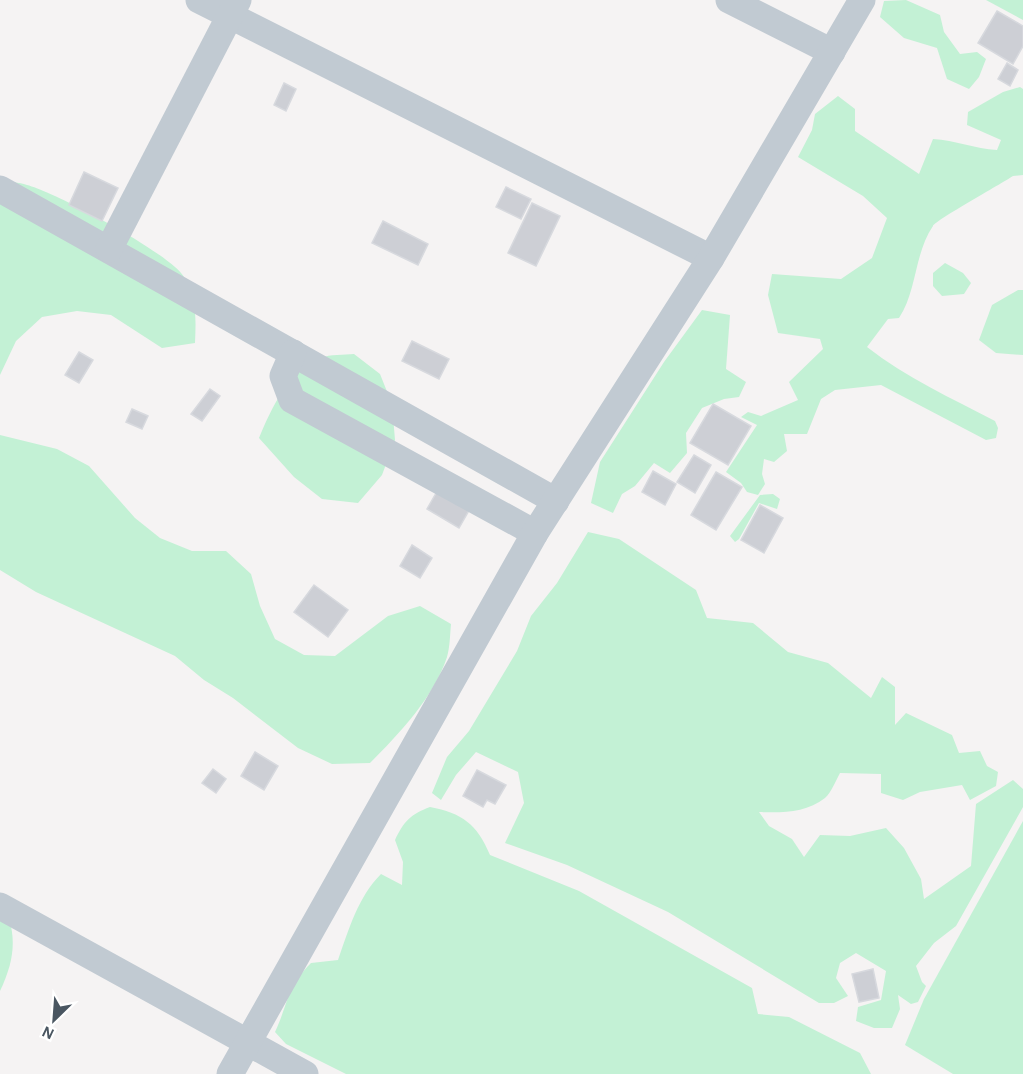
<svg xmlns="http://www.w3.org/2000/svg" width="1023" height="1074" viewBox="0 0 1023 1074" font-family="'Alegreya Sans',sans-serif">
<style>
.green{fill:#c3f1d5}
.building{fill:#cdcfd5;stroke:#d7d9de;stroke-width:1.5}
.lines{fill:none;stroke-linecap:round;stroke-linejoin:round}
.minor{stroke:#c1cad2;stroke-width:27}
</style>
<rect width="100%" height="100%" fill="#f5f3f3"/>
<g class="green">
<polygon points="906,0 940,15 944,32 960,54 977,52 986,59 979,77 969,89 947,79 937,48 904,38 880,17 884,1"/>
<polygon points="986,0 1023,0 1023,20"/>
<path d="M1020 87 1023 89V175L1013 176C1001 184 936 220 933 226 914 254 917 291 899 318L888 319 867 347C907 378 951 398 995 421L998 428 996 438 986 440 881 385 835 390 821 399 807 434H784L787 451 774 462 764 459 762 474 765 484 758 495 747 492 741 483 726 472 757 425 741 417 748 412 761 416 798 400 789 382 823 349 820 339 778 333 768 295 772 274 841 279 872 258 887 218 863 196 798 157 812 130 815 114 838 96 855 109V131L919 174 933 139C955 140 975 149 997 150L1001 140 967 125 968 112 1003 92Z"/>
<path d="M0 181C9 182 19 182 27 185 55 192 171 254 184 277 197 299 196 319 195 343L162 348 111 315 77 311 42 317 16 341 0 375Z"/>
<polygon points="945,263 963,273 971,283 964,294 942,296 933,286 933,273"/>
<polygon points="1018,290 1023,290 1023,355 996,353 979,340 992,305"/>
<polygon points="702,310 730,315 726,369 746,382 739,397 724,399 702,408 686,433 687,453 670,473 654,463 635,486 622,494 613,513 591,503 600,462 664,362"/>
<path d="M354 354 380 374 392 404 395 440 382 475 358 503 322 499 294 477 259 438C272 407 288 372 321 358 330 354 344 355 354 354Z"/>
<path d="M0 435 57 449 89 466 135 518 160 538 192 551H226L251 574 260 606 275 639 304 655 335 656 388 616 420 606 451 624C450 634 450 647 447 657 434 697 399 734 370 763L332 764 298 748 233 698 204 680 175 656 36 592 0 570Z"/>
<polygon points="773,494 780,499 777,509 759,503 739,539 735,542 730,536 760,495"/>
<path d="M588 532 619 539 696 590 707 618 753 623 788 652 828 663 871 698 882 677 895 687V725L906 713 952 735 959 753 980 751 987 766 998 772 996 786 970 800 962 785 920 792 903 800 881 793V774L840 773C836 780 831 793 825 798 806 813 781 813 759 812L769 826 792 839 804 857 820 835 850 836 886 828 904 848 921 879 924 899 971 866 976 804 1013 780 1023 789V807L956 926 934 943 916 966 922 982 926 986 918 1002 911 1004 898 995 900 1009 892 1028H874L856 1021 858 1007 881 1000 886 971 856 953 840 963 836 978 848 996 834 1003H819L668 912 567 865 505 843 524 803 518 772 476 752 456 775 441 800 432 793 447 757 469 731 517 651 531 616 557 583Z"/>
<path d="M430 807C462 813 477 824 490 855L579 891 752 988 758 1014 789 1017 860 1053 871 1074H346L286 1044 275 1032C289 1002 286 988 311 963L338 960C349 929 358 897 381 874L402 885 403 862 395 840C404 821 411 814 430 807Z"/>
<polygon points="1023,821 1023,1074 953,1074 905,1045 924,999"/>
<path d="M0 895C17 931 17 955 0 991Z"/>
</g>
<g class="building">
<polygon points="997,11 1023,26 1023,46 1013,64 978,43"/>
<polygon points="1007,63 1018,70 1010,86 998,79"/>
<polygon points="284,83 296,89 286,111 274,105"/>
<polygon points="84,172 118,188 102,221 69,205"/>
<polygon points="506,187 531,199 521,219 496,207"/>
<polygon points="532,203 560,216 536,266 508,253"/>
<polygon points="383,221 428,244 418,265 372,243"/>
<polygon points="412,341 449,359 439,379 402,361"/>
<polygon points="79,352 93,360 79,383 65,375"/>
<polygon points="210,389 220,396 202,421 191,414"/>
<polygon points="713,404 751,426 728,465 690,443"/>
<polygon points="132,409 148,416 142,429 126,422"/>
<polygon points="694,455 711,465 695,493 677,482"/>
<polygon points="653,471 676,484 665,505 642,492"/>
<polygon points="716,472 742,487 716,530 691,515"/>
<polygon points="439,488 471,507 459,528 427,509"/>
<polygon points="760,505 783,518 764,553 741,540"/>
<polygon points="412,545 432,558 420,578 400,566"/>
<polygon points="314,585 348,610 328,637 294,612"/>
<polygon points="255,752 278,766 264,790 241,776"/>
<polygon points="213,769 226,779 216,793 202,783"/>
<polygon points="477,770 506,785 495,804 487,800 483,807 463,796"/>
<polygon points="873,969 879,998 859,1002 852,974"/>
</g>
<g class="lines">
<g class="minor">
<polyline points="199,0 711,258"/>
<polyline points="729,0 832,52"/>
<polyline points="0,189 556,501"/>
<polyline points="109,249 238,0"/>
<polyline points="293,353 283,376 292,400 535,533"/>
<polyline points="0,906 305,1074"/>
<polyline points="230,1074 535,533 711,258 862,0"/>
</g>
</g>
<g transform="translate(54 1020) rotate(205)" stroke="#ffffff" stroke-width="4.5" paint-order="stroke">
<path d="M0-4.5L10 22L0 15L-10 22Z" fill="#4a5661"/>
<text y="-9" font-size="16" font-weight="bold" text-anchor="middle" fill="#4a5661">N</text>
</g>
</svg>
